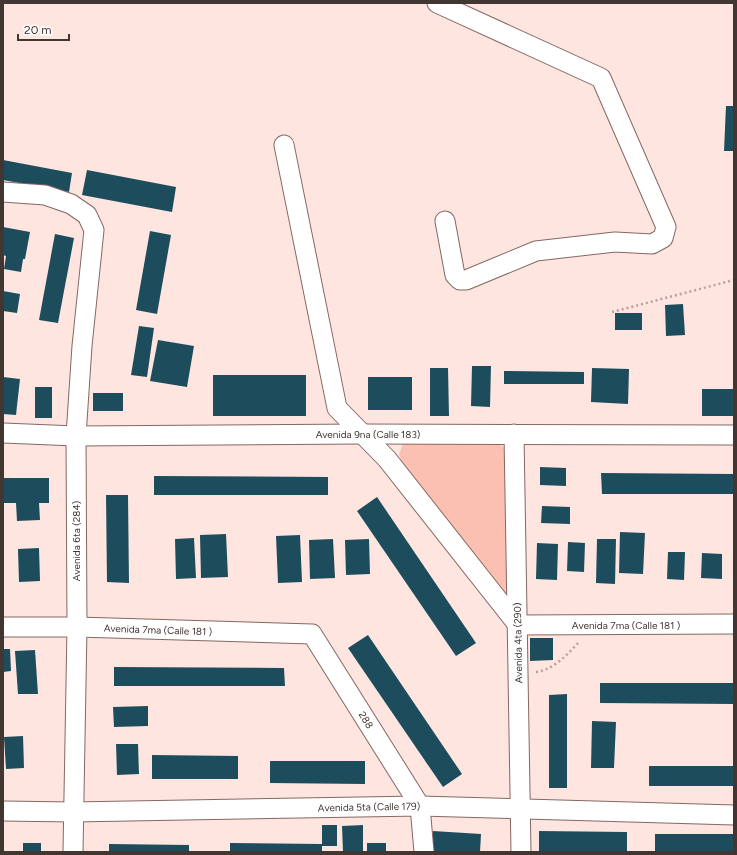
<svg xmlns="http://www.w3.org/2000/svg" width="737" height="855" viewBox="0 0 737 855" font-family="Figtree,sans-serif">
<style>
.green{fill:#fbc0b2}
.building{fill:#1d4d5d}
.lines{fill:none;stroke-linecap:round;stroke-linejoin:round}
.minor-casing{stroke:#846862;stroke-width:21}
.path{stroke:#b6a29d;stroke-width:2.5;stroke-dasharray:2 3;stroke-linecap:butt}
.minor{stroke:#fff;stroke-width:19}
.labels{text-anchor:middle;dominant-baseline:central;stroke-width:4;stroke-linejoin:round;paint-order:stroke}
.street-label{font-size:10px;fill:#423633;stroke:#fff}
</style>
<rect width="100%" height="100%" fill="#fee5df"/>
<polygon class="green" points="409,440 498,442 506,450 507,599 402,463 399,454 403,444"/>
<g class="building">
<polygon points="726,106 734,106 734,151 724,151"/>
<polygon points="3,160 72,173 69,192 3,180"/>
<polygon points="87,170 176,187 172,212 82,195"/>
<polygon points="3,227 30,232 25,259 23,259 21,272 4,269 6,256 3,255"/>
<polygon points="150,231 171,235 157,314 136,310"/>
<polygon points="55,234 74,238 58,323 39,320"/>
<polygon points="3,291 20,294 17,313 3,311"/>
<polygon points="683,304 685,335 666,336 665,305"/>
<rect x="615" y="313" width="27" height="17"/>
<polygon points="139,326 154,328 147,377 131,375"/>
<polygon points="158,340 194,346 187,387 150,381"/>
<polygon points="472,366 491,366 490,407 471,406"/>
<polygon points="430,368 448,368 449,416 430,416"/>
<polygon points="592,368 629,369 628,404 591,402"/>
<polygon points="504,371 584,372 584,384 504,384"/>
<rect x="213" y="375" width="93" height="41"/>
<polygon points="3,377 20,379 16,415 3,414"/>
<rect x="368" y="377" width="44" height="33"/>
<rect x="35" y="387" width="17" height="31"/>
<rect x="702" y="389" width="32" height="27"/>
<rect x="93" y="393" width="30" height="18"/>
<polygon points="540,467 566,468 566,486 540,485"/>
<polygon points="601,473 734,474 734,494 602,494"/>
<polygon points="154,476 328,477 328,495 154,495"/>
<polygon points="3,478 49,478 49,503 39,503 40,520 17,521 16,503 3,503"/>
<polygon points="106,495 128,495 129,583 107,582"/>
<polygon points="377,497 476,643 456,656 357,511"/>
<polygon points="542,506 570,507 570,524 541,523"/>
<polygon points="620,532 645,533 643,574 619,573"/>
<polygon points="226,534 228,577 201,578 200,535"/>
<polygon points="300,535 302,582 278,583 276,536"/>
<polygon points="194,538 196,578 176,579 175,539"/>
<polygon points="333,539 335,578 310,579 309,540"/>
<polygon points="369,539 370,574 346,575 345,540"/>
<polygon points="597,539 616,539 615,584 596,583"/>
<polygon points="568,542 585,543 584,572 567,571"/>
<polygon points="537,543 558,544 557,580 536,579"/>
<polygon points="39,548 40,581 19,582 18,549"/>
<polygon points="668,552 685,552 684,580 667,579"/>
<polygon points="702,553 722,554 722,579 701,578"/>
<polygon points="368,635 462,774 443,787 348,648"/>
<polygon points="530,638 553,638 553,660 530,661"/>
<polygon points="3,649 10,649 11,671 3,672"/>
<polygon points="35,650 38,694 18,694 15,651"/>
<polygon points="114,667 284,668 285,686 114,686"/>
<polygon points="600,683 734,683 734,704 600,703"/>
<polygon points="567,694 567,788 549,788 549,695"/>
<polygon points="148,706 148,726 114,727 113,707"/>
<polygon points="592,721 616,722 614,768 591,768"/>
<polygon points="23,736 24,768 6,769 4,737"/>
<polygon points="116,744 138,744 139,774 117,775"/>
<polygon points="152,755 238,756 238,779 152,779"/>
<polygon points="270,761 365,761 365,784 270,783"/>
<rect x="649" y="766" width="85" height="20"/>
<rect x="322" y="825" width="15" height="21"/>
<polygon points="363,825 363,852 343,852 342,826"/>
<polygon points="433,831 481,834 480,852 433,852"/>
<polygon points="539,831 627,832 627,852 539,852"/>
<rect x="655" y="834" width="79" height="18"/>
<rect x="23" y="843" width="18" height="9"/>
<polygon points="230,843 322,844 322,852 230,852"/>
<rect x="367" y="843" width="19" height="9"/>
<polygon points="109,844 189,845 189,852 109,852"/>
</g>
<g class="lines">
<defs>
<g id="minor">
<polyline points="437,3 601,78 666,227 663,238 652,244 615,242 536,251 466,280 460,280 455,275 445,221"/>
<polyline points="284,145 337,408 387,459 518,625 734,624"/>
<polyline points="3,192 45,195 71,204 87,215 94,230 82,346 76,436 77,627 73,852"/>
<polyline points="3,433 76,436 362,434 734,435"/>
<polyline points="514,434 521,852"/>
<polyline points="3,627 77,627 312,634 420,806 424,852"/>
<polyline points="3,811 73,812 420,806 734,815"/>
</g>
</defs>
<use href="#minor" class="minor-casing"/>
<g class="path">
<polyline points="612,312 734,280"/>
<path d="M536 672C553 670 567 655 578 643"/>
</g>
<use href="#minor" class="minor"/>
</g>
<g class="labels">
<g class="street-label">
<text x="368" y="434">Avenida 9na (Calle 183)</text>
<text transform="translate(76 541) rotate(-90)">Avenida 6ta (284)</text>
<text x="626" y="625">Avenida 7ma (Calle 181 )</text>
<text transform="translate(158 630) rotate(2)">Avenida 7ma (Calle 181 )</text>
<text transform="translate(518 643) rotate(-91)">Avenida 4ta (290)</text>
<text transform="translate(366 720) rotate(58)">288</text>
<text transform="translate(369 807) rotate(-1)">Avenida 5ta (Calle 179)</text>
</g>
</g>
<rect width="737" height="855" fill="none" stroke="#423633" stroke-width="8"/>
<path d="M18 34v6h51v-6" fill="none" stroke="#423633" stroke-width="2"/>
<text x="24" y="34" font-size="12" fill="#423633" stroke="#ffffff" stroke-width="3" paint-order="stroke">20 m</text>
</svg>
